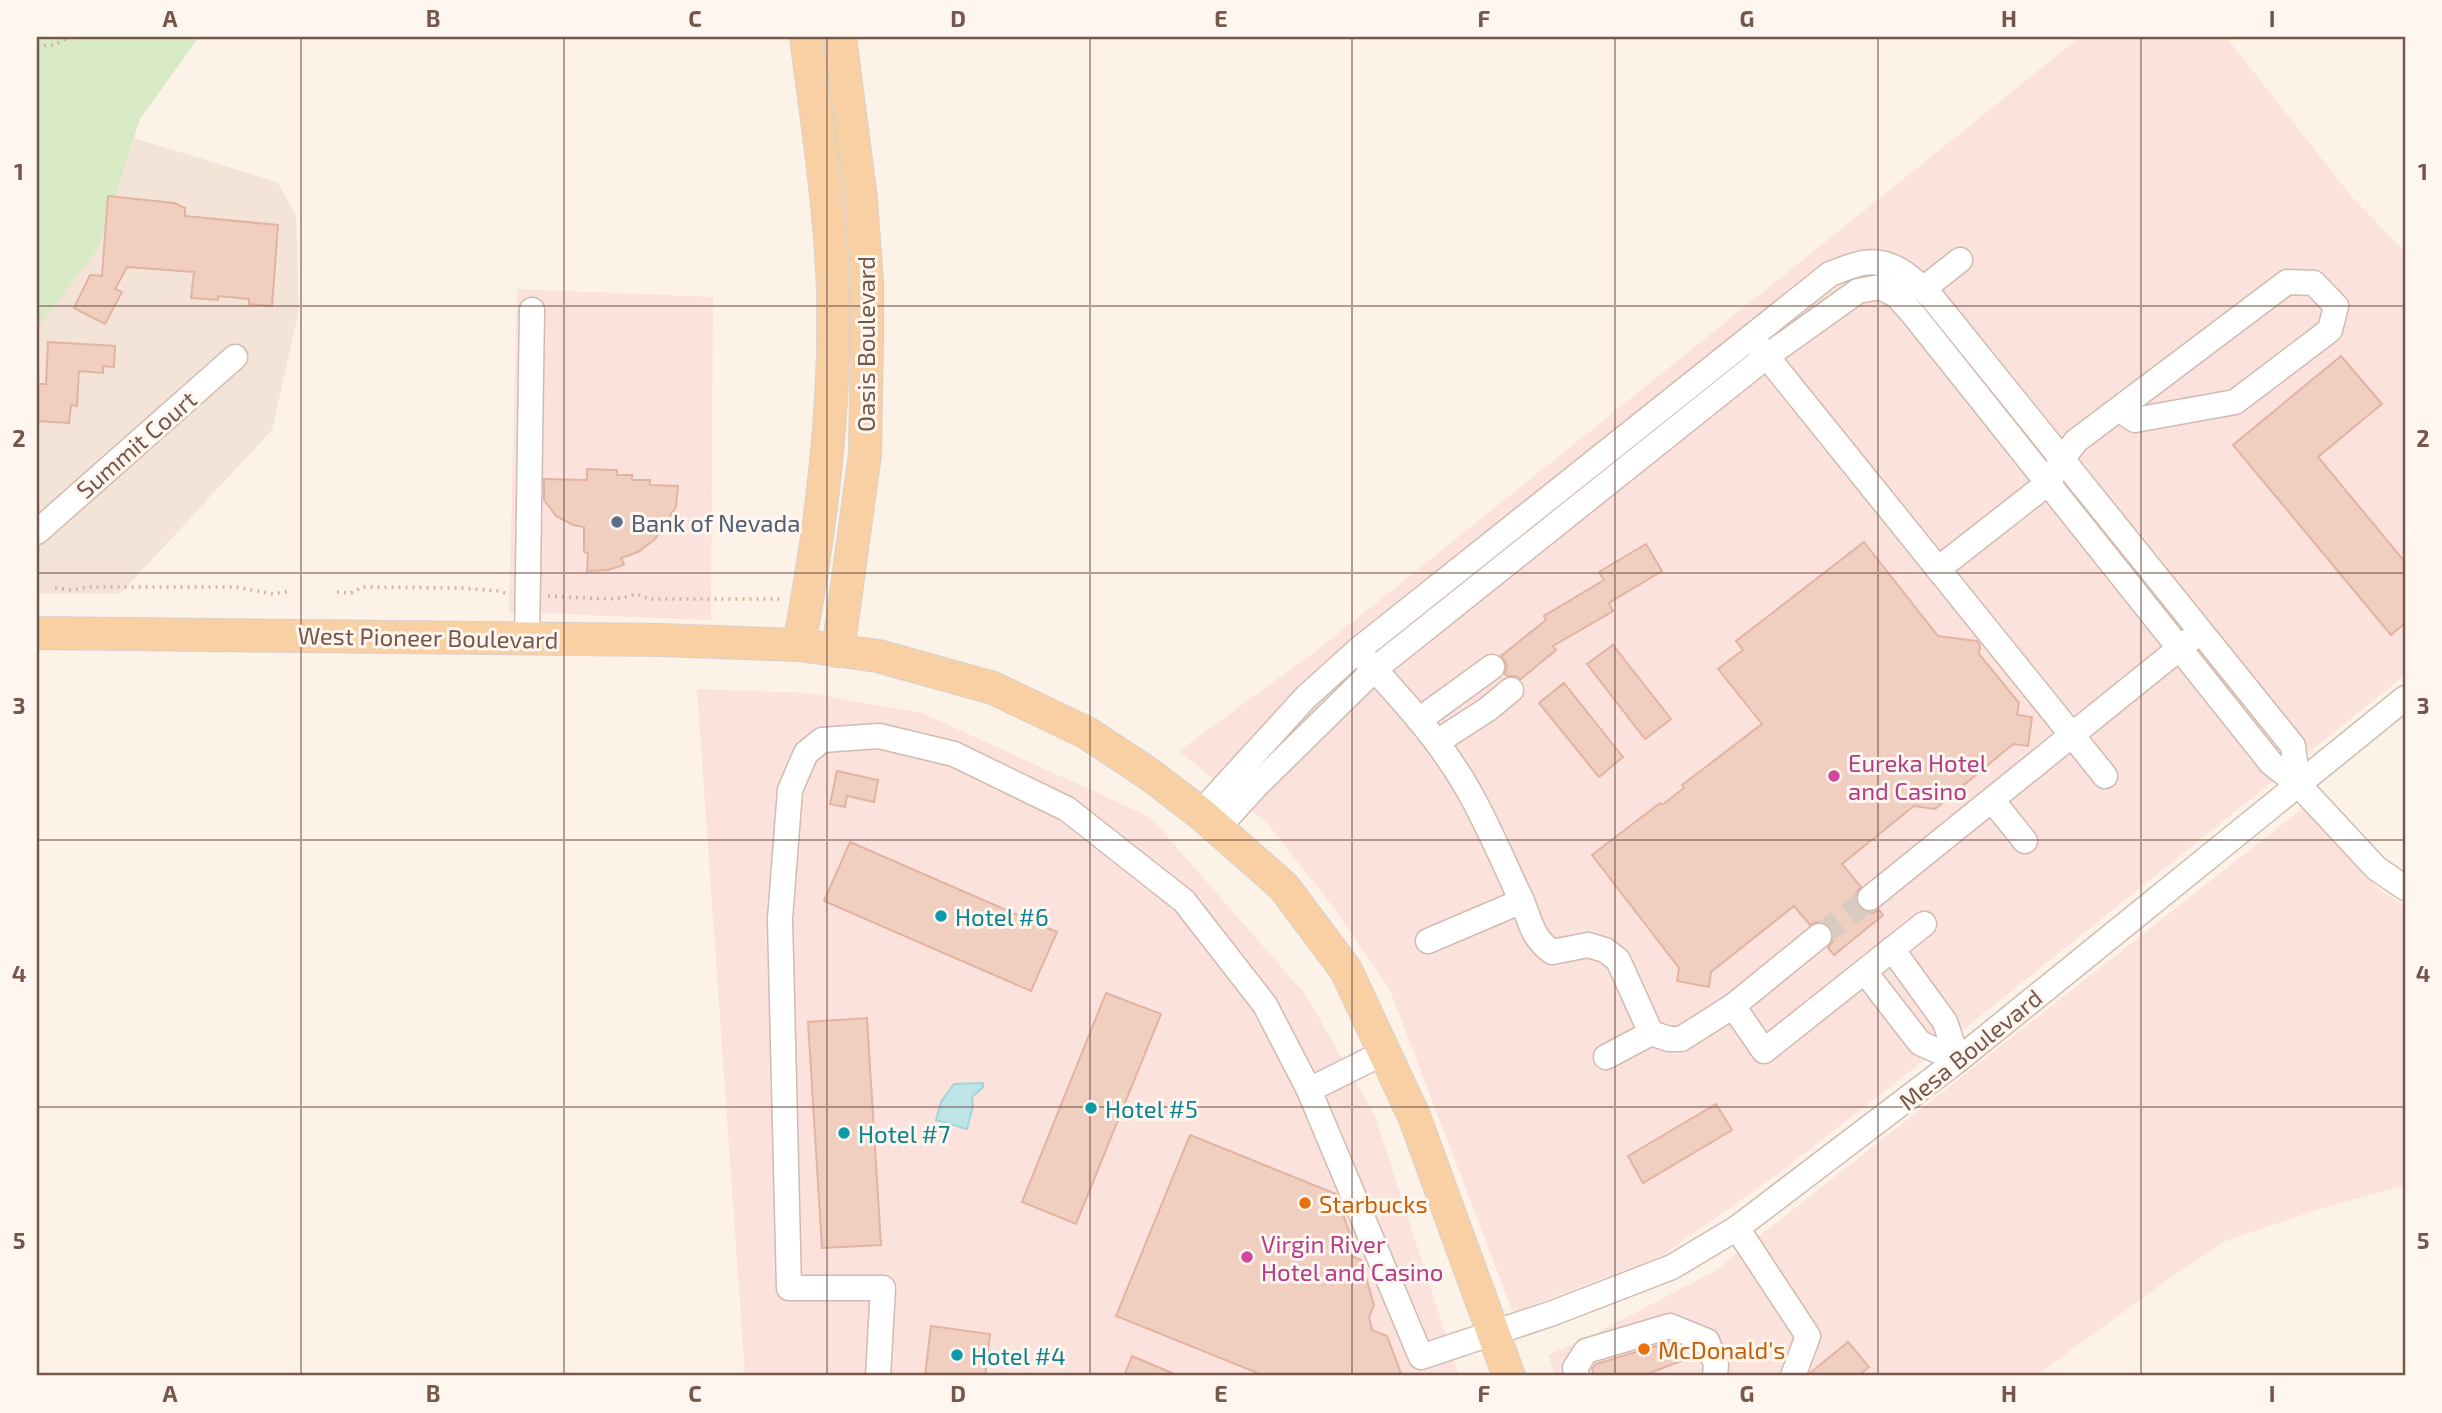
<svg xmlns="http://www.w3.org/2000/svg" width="2442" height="1413" viewBox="0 0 2442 1413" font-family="'Exo 2',sans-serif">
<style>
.residential{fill:#f4e3d7}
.commercial{fill:#fce2dc}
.green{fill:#d8eac6}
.water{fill:#bde4e6;stroke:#a3d4d7;stroke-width:2}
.building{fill:#f1cfc0;stroke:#e3b3a1;stroke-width:2}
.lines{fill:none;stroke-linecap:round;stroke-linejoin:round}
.minor-tunnel{stroke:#dacbc1;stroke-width:24;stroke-dasharray:24 12;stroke-linecap:butt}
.minor-casing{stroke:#d0bbb0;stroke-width:27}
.major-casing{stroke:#d9d0cd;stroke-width:34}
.path{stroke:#d6b2a3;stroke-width:3.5;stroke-dasharray:2 5;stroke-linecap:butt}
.minor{stroke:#fff;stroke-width:24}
.major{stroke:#f8d0a3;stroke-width:32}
.grid{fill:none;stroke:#76574c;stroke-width:2;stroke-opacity:0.55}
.service-dot{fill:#5c6f8a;stroke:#fff7ef;stroke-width:2.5}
.hotel-dot{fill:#d1479c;stroke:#fff7ef;stroke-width:2.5}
.culture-dot{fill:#0f9aa8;stroke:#fff7ef;stroke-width:2.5}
.food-dot{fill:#e8710a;stroke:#fff7ef;stroke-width:2.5}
.labels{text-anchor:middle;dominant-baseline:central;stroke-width:6;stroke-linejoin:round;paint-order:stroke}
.street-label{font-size:24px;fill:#76574c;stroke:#fff7ef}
.service-label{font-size:24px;fill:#4e5e75;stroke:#fff7ef;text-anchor:start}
.hotel-label{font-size:24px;fill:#b23c85;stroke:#fff7ef;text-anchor:start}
.culture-label{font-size:24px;fill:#0d838f;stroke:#fff7ef;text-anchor:start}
.food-label{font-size:24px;fill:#c56008;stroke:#fff7ef;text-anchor:start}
.neatline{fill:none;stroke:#76574c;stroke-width:2.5}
.grid-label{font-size:23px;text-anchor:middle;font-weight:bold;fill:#76574c}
</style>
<rect width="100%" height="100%" fill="#fcf2e8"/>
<polygon class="residential" points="134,138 277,182 296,215 299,310 272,430 120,594 37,594 37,329 99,247"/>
<g class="commercial">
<polygon points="2080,37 2226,37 2351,196 2405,252 2405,675 1963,1030 1782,1171 1660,1257 1513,1312 1389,988 1334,908 1267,823 1179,751 1324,645"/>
<polygon points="517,289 713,297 711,620 509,612"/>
<polygon points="697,689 807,693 922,713 1150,817 1306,995 1375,1116 1459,1376 745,1376"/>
<polygon points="2303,808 2382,892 2405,905 2405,1185 2319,1209 2227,1240 2170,1278 2035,1376 1556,1376 1548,1355 1587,1338 1715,1271"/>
</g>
<polygon class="green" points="37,37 199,37 140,119 99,247 37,329"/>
<polygon class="water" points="983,1083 983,1087 972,1097 973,1106 967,1129 936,1120 941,1102 954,1084"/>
<g class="building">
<polygon points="108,196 174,203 185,208 185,216 278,225 272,306 249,304 249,299 218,296 218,300 191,298 194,272 127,267 115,289 122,292 105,324 74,308 90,275 102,276"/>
<polygon points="48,342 115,346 114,367 103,366 103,373 79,371 77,406 71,405 69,423 37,421 37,384 46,384"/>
<polygon points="2341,356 2382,404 2318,457 2405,562 2405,623 2391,635 2233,445"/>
<polygon points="587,469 617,470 617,475 632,475 632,480 650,480 650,485 678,486 676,507 655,539 638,552 621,558 624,565 608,570 587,571 588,553 584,552 584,527 573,525 556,516 544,500 544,479 587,480"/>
<polygon points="1864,542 1938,636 1977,641 1980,645 1979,654 2019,703 2017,715 2032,717 2028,746 2013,744 1935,809 1914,806 1842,864 1861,887 1856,893 1858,907 1865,912 1873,913 1879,910 1883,915 1834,955 1828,948 1833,941 1831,927 1824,922 1816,922 1810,925 1794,906 1711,972 1709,987 1677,981 1679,968 1592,855 1660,803 1662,805 1684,788 1682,785 1762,724 1718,669 1743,650 1736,641"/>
<polygon points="1646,544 1662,571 1609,603 1613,611 1553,646 1556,650 1521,679 1516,676 1507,676 1505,674 1507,665 1501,656 1546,620 1544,616 1604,580 1599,572"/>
<polygon points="1613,645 1671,719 1645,739 1587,664"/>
<polygon points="1564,683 1623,757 1599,777 1539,703"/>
<polygon points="837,771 878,780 874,802 847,796 845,807 830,804"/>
<polygon points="850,842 1057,932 1031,991 824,901"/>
<polygon points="1106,993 1161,1014 1076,1224 1022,1202"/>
<polygon points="867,1018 881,1245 822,1248 808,1022"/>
<polygon points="1716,1104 1732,1130 1643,1183 1628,1156"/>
<polygon points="1190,1135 1336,1194 1352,1240 1347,1254 1361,1260 1374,1305 1369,1317 1372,1330 1387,1336 1402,1376 1265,1376 1116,1316"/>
<polygon points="931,1326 990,1334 985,1376 925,1376"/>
<polygon points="1669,1342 1678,1345 1684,1360 1642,1376 1594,1376 1592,1369 1596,1364"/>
<polygon points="1848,1342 1869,1367 1858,1376 1809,1376 1810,1373"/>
<polygon points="1132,1356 1179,1376 1124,1376"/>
</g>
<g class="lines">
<polyline class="minor-tunnel" points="1819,936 1870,898"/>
<defs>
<g id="minor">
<polyline points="1923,289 1960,260"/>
<polyline points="1756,343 2105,776"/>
<polyline points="37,532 235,357"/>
<polyline points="1938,569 2048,483 2063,458 2076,441 2287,282 2314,283 2336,306 2330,330 2235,402 2135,420 2119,409"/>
<polyline points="527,639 532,310"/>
<path d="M1365 659C1400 697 1436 736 1463 781 1484 815 1503 861 1520 897 1531 920 1530 936 1552 952L1588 945 1605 950 1618 960 1651 1033"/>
<polyline points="1419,720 1492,667"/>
<polyline points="1437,742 1488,709 1511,690"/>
<polyline points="1992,800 2025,841"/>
<path d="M1200 813 1306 697 1358 650 1830 274C1841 270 1852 265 1863 263 1894 258 1914 280 1934 300L2293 746 2298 784"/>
<polyline points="1218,828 1256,786 1375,669 1767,356 1858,291 1880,287 1896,295 1913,314 2271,763 2298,784 2376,868 2405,888"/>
<polyline points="1870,898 2191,639"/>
<polyline points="1428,941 1522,901"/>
<polyline points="1892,949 1945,1022 1958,1060"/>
<polyline points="1865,972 1920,1043 1958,1060"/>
<polyline points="1733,1006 1764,1051 1924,924"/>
<polyline points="1385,1052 1309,1090 1421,1357 1553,1313 1672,1267 1737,1228 1958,1060 2405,698"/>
<polyline points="1606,1057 1651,1033 1669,1039 1681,1039 1733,1006 1819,936"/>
<polyline points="1737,1228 1808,1336 1793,1376"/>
<polyline points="878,1376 883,1288 789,1288 780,919 790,790 806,753 822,740 879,736 954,754 1067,809 1184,901 1265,1005 1309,1090"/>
<polyline points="1577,1376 1575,1368 1586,1351 1670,1326 1707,1341 1716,1364 1715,1376"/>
</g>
<g id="major">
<polyline points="37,633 661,640 799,645 878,656 993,688 1087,733 1149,774 1200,813 1284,887 1346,970 1414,1116 1509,1376"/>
<path d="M799 645C821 528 836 410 833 291 830 206 817 121 806 37"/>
<polyline points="838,651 865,454 867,340 867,282 861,199 840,37"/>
</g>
</defs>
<use href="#minor" class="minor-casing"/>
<use href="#major" class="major-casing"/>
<g class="path">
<polyline points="37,46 54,45 69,37"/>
<polyline points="55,588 72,590 87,587 236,587 273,594 290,591"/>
<polyline points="337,592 351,593 363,587 461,588 499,591 508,594"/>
<polyline points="548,596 609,599 622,598 636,594 650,599 783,599"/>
</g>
<use href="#minor" class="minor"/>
<use href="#major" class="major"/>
</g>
<path class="grid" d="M301 37V1376M564 37V1376M827 37V1376M1090 37V1376M1352 37V1376M1615 37V1376M1878 37V1376M2141 37V1376M37 306H2405M37 573H2405M37 840H2405M37 1107H2405"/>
<circle class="service-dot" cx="617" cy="522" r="7"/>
<g class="hotel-dot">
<circle cx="1834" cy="776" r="7"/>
<circle cx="1247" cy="1257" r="7"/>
</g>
<g class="culture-dot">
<circle cx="941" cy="916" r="7"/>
<circle cx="1091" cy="1108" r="7"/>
<circle cx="844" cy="1133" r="7"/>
<circle cx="957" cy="1355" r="7"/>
</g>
<g class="food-dot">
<circle cx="1305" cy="1203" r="7"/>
<circle cx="1644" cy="1349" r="7"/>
</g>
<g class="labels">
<g class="street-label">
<text transform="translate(865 344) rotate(-90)">Oasis Boulevard</text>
<text transform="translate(136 444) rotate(-41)">Summit Court</text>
<text transform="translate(428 637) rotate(1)">West Pioneer Boulevard</text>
<text transform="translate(1970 1049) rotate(-39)">Mesa Boulevard</text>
</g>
<g class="service-label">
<text x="631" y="522">Bank of Nevada</text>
</g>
<g class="hotel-label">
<text x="1848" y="762">Eureka Hotel<tspan x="1848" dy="28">and Casino</tspan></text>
<text x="1261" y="1243">Virgin River<tspan x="1261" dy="28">Hotel and Casino</tspan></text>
</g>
<g class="culture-label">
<text x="955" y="916">Hotel #6</text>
<text x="1105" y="1108">Hotel #5</text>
<text x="858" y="1133">Hotel #7</text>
<text x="971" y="1355">Hotel #4</text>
</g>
<g class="food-label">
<text x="1319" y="1203">Starbucks</text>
<text x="1658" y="1349">McDonald's</text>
</g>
</g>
<rect width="2442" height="1413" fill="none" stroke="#fff7ef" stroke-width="77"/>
<rect x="38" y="38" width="2366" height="1336" class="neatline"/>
<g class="grid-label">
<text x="170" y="27">A</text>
<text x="433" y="27">B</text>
<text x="695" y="27">C</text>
<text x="958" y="27">D</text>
<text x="1221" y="27">E</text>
<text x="1484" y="27">F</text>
<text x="1747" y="27">G</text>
<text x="2009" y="27">H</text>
<text x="2272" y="27">I</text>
<text x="19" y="180">1</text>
<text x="2423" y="180">1</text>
<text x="19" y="447">2</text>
<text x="2423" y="447">2</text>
<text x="19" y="714">3</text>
<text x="2423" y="714">3</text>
<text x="19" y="982">4</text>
<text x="2423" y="982">4</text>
<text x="19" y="1249">5</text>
<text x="2423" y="1249">5</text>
<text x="170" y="1402">A</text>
<text x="433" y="1402">B</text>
<text x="695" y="1402">C</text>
<text x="958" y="1402">D</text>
<text x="1221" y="1402">E</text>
<text x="1484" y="1402">F</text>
<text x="1747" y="1402">G</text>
<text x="2009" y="1402">H</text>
<text x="2272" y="1402">I</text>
</g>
</svg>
